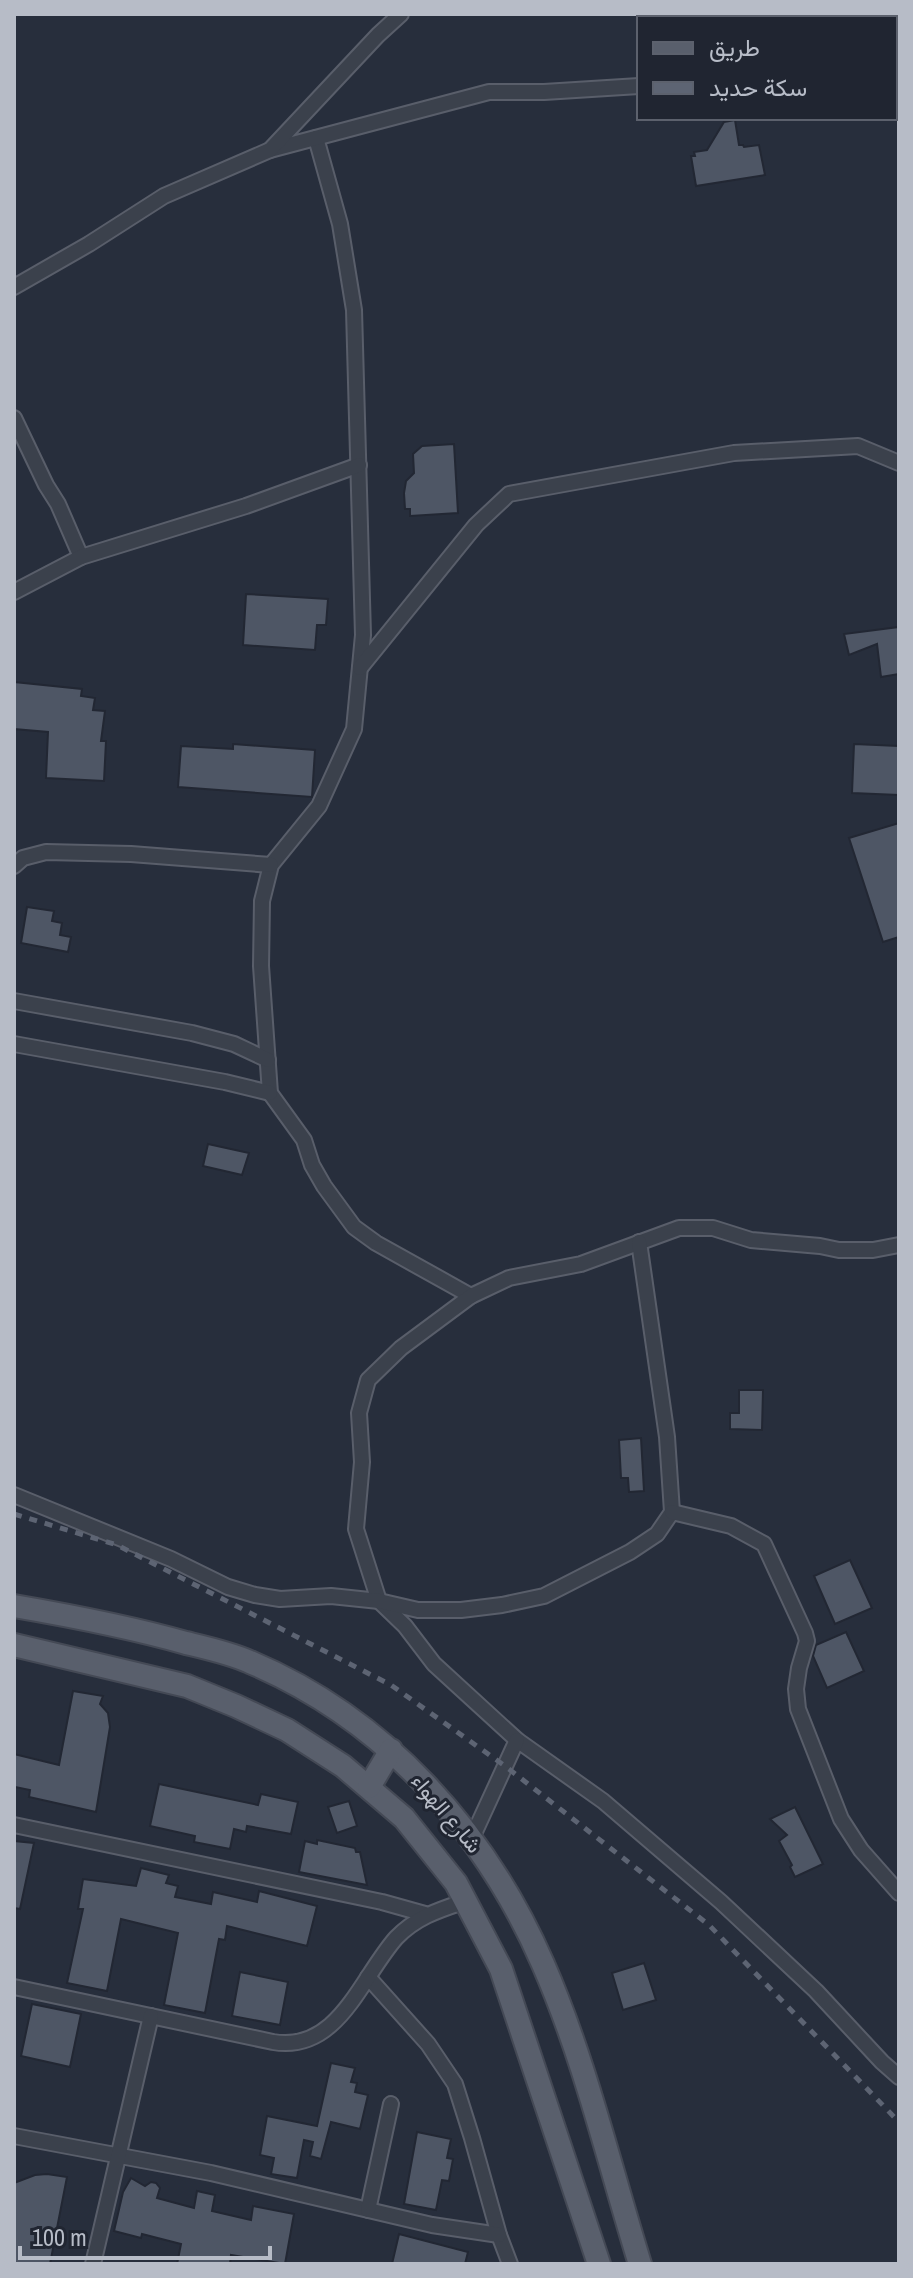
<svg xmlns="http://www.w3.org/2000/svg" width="913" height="2278" viewBox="0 0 913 2278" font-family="'Archivo Narrow',Vazirmatn,sans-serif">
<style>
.building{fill:#4e5665;stroke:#222733;stroke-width:2}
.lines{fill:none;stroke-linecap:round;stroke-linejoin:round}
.street-casing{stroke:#595e6a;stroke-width:18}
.primary-casing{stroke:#444955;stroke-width:26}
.street{stroke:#3b414c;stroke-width:14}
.primary{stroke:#595f6c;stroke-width:22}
.rail{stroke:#5d6473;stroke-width:5;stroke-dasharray:8 8;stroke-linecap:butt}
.labels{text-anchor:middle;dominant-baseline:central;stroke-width:6;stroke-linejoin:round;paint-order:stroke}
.street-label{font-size:22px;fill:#b7bcc7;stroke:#202531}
</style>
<rect width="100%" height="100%" fill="#272e3c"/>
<g class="building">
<polygon points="735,120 739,145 743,145 744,147 759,145 765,175 696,186 691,156 695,156 694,152 707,150 724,122"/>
<polygon points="454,444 458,513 410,516 410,509 405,509 404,493 406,481 414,473 413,454 422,446"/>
<polygon points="246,594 328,599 326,625 317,625 315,650 243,645"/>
<polygon points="899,627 899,674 881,677 877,644 849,655 844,634"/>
<polygon points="14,682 82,689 81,696 95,698 93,710 105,711 101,741 106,741 104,781 46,778 48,732 14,729"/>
<polygon points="233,744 315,750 312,797 178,787 181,746 233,749"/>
<polygon points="854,744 899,746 899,795 852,793"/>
<polygon points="899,823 899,937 883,942 849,838"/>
<polygon points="27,907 54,911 52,921 62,923 60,935 71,937 68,952 21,943"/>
<polygon points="208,1144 249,1153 242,1175 203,1166"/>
<polygon points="739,1390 763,1390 762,1430 730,1429 730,1413 739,1413"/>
<polygon points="641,1438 644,1491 629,1492 628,1478 621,1478 619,1440"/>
<polygon points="850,1560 872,1608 835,1624 814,1576"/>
<polygon points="846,1632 864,1671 827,1688 813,1656 816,1645"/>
<polygon points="73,1691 103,1696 100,1704 108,1713 110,1727 96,1812 29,1797 30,1790 15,1787 14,1754 59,1765"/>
<polygon points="159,1784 258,1805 261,1794 298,1802 291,1834 247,1826 246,1832 234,1829 230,1849 194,1842 195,1836 150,1826"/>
<polygon points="349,1801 357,1826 337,1833 328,1807"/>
<polygon points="795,1807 823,1864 795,1877 790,1867 792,1865 779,1841 787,1835 770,1819"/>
<polygon points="317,1840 355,1848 356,1852 360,1852 367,1885 299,1872 305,1841 317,1844"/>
<polygon points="14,1841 34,1843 20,1909 14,1908"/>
<polygon points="141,1868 169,1875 166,1883 178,1886 175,1897 211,1904 213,1892 257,1902 259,1891 317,1906 307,1946 227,1926 225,1940 219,1939 205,2013 164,2005 178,1933 121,1919 107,1991 67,1983 83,1909 78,1909 83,1879 136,1886"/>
<polygon points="644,1963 656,2000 623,2010 612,1973"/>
<polygon points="240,1972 288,1982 280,2025 232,2016"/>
<polygon points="32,2004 81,2014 70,2067 21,2056"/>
<polygon points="331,2063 355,2068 351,2082 357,2083 355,2092 368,2095 360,2129 331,2122 321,2159 310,2156 313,2142 304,2140 297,2178 271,2174 274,2158 260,2155 267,2116 317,2126"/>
<polygon points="417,2132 451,2139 447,2158 453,2159 449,2181 442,2180 436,2210 404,2204"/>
<polygon points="47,2174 67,2177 50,2264 14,2264 14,2183 35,2175"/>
<polygon points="131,2178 145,2186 151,2182 156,2183 160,2188 157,2198 194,2208 197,2191 215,2195 212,2211 251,2220 253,2206 294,2214 285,2264 231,2255 230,2264 177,2264 181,2244 142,2234 141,2238 114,2231 123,2192"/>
<polygon points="399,2234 468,2252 465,2264 392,2264"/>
</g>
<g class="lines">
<defs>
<g id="street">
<polyline points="895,46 899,45"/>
<polyline points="316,138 340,224 354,310 363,635 354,729 319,806 271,865 262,901 261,966 270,1093 304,1140 312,1165 324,1186 354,1227 376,1243 471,1296"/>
<polyline points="270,150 489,92 544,92 639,86"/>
<polyline points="14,287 89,244 164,196 270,150 378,35 401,14"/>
<polyline points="14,418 46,485 58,504 81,557"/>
<polyline points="14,592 81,557 246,506 359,465"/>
<polyline points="360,668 476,525 509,494 734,453 858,446 899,463"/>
<polyline points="14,866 23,858 46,852 131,854 271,865"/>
<polyline points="14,1001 192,1033 234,1044 268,1060"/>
<polyline points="14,1044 225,1082 270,1093"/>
<polyline points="899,1245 873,1250 839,1250 820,1246 751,1240 713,1228 679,1228 581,1264 509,1278 471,1296 401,1348 368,1380 359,1413 362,1462 356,1529 379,1601 405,1626 434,1664 517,1740 603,1801 721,1902 816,1991 882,2062 899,2077"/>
<polyline points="14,1495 171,1559 228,1587 255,1595 280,1599 331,1596 379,1601 418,1610 461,1610 502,1605 544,1596 630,1552 657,1534 672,1512 667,1437 639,1242"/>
<polyline points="672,1512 731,1526 764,1544 805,1633 807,1641 799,1668 796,1689 798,1709 841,1819 861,1850 899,1893"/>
<polyline points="14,1825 382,1902 425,1914"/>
<polyline points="472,1838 517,1740"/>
<polyline points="368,1977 428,2044 455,2084 472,2138 499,2235 510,2264"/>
<path d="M14 1987 273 2042C338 2053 360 1979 396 1938 416 1917 439 1910 466 1901"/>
<polyline points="14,2136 211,2173 432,2225 499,2235"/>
<polyline points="368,2210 391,2104"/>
<polyline points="93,2264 151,2016"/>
</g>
<g id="primary">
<path d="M14 1606C72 1616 130 1627 186 1643 207 1648 230 1653 250 1662 385 1719 485 1831 543 1964 585 2060 609 2164 640 2264"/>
<polyline points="14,1645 187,1686 236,1706 287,1730 343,1766 404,1818 456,1883 501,1969 599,2264"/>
<polyline points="369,1787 391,1750"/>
</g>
</defs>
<use href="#street" class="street-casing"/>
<use href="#primary" class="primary-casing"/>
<use href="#street" class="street"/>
<use href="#primary" class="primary"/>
<polyline class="rail" points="14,1514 117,1545 391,1685 505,1766 709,1925 899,2122"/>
</g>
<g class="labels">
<g class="street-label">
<text transform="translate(447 1813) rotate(50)">شارع الهواء</text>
</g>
</g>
<rect width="913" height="2278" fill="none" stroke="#b7bcc7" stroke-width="32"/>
<rect x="637" y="16" width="260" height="104" fill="#202531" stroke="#5c616d" stroke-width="2"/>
<rect x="653" y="42" width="40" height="12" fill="#595f6c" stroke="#5c616d" stroke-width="2"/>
<text x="709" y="56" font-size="24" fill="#b7bcc7">طريق</text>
<rect x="653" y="82" width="40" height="12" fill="#5d6473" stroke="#5c616d" stroke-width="2"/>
<text x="709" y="96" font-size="24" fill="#b7bcc7">سكة حديد</text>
<path d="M20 2246v12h250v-12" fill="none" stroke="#b7bcc7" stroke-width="4"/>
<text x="32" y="2246" font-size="24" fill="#b7bcc7" stroke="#202531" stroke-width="6" paint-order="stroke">100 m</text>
</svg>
